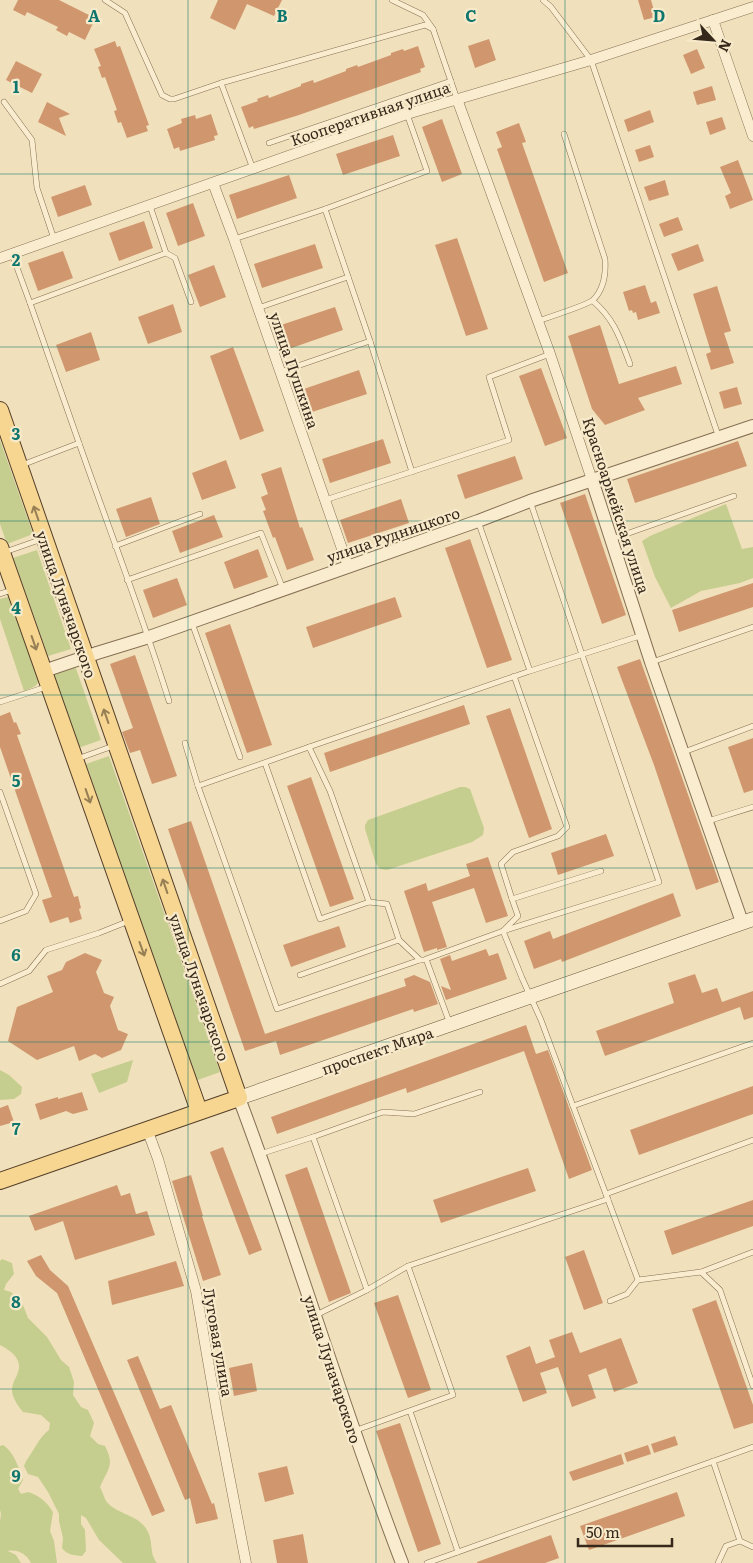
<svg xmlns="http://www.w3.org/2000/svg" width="753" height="1563" viewBox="0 0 753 1563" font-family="Literata,serif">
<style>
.green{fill:#c6ce8f}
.building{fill:#d0976f}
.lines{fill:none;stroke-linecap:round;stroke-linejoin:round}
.service-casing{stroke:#877055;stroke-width:6}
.minor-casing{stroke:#877055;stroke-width:11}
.tertiary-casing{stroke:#877055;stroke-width:14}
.secondary-casing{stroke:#695138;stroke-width:15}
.primary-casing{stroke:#543e2a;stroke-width:18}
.service{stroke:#faedcf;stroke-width:5}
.minor{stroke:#faedcf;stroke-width:10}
.tertiary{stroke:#faedcf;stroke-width:12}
.secondary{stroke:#faedcf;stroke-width:14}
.primary{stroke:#f6d690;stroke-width:16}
.oneway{stroke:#967f55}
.grid{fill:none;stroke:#0f766e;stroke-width:1;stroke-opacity:0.55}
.labels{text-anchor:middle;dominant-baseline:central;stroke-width:4.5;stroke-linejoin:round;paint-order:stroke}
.street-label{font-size:15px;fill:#36281a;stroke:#f7eacb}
.grid-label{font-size:16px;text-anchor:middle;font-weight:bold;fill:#0f766e;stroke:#f7eacb;stroke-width:4.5;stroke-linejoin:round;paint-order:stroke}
</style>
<rect width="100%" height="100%" fill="#f0e0bb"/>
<g class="green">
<polygon points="0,440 33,534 7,544 0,524"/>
<polygon points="726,504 742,549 753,547 753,578 740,583 701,591 671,608 655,577 642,541 650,536"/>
<polygon points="37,550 71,649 48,656 13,558"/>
<path d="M8 597H11L39 680C37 687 31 688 24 691L0 619V599Z"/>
<polygon points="73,660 101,740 78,748 50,669"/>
<polygon points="109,756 220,1072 195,1081 86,764"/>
<polygon points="460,787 465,787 470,789 484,828 483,835 472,842 387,870 380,869 376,864 365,829 365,825 368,820"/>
<polygon points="133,1060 127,1082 99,1093 91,1074"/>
<polygon points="0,1070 9,1075 22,1087 21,1094 14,1099 0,1100"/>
<path d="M2 1259 12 1263 14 1274 6 1284 4 1290 11 1292 23 1305 28 1318 47 1337 61 1360 69 1367 74 1382 73 1395 81 1407 88 1410 94 1423 90 1436 98 1444 105 1446C115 1466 108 1468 100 1487 102 1491 104 1497 106 1501 116 1514 135 1514 145 1527 155 1541 148 1552 157 1563H123L99 1540 86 1518 81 1515V1524L85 1530 86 1551 82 1556C73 1555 67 1555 62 1548L63 1538 59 1521V1514L48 1492 38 1477 28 1474 24 1466C27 1458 28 1459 32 1452 38 1443 40 1437 49 1430L50 1423 41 1415 23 1412C18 1406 13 1399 12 1391 12 1382 16 1379 18 1372 23 1359 10 1350 0 1345V1261Z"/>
<path d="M3 1445C14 1452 19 1468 23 1480L18 1489 21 1494 28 1492C40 1496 46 1501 53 1512L50 1531 54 1541 57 1563H31C27 1554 17 1549 8 1551L16 1555 21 1563H0V1522L1 1514 0 1510V1446Z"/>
</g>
<g class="building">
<polygon points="18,0 59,0 89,15 88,18 94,21 85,40 69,32 67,36 56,30 58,27 27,12 25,16 13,10"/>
<polygon points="218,0 282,0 274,16 247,4 235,30 210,18"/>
<polygon points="638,0 651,0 656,17 644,20"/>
<polygon points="489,39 496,60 475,68 468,46"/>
<polygon points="115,41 117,47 120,46 149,125 146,126 148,131 127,138 121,122 118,123 114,111 117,110 105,77 102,78 98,67 101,66 94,49"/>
<polygon points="418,46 425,67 420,69 421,72 299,115 254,129 253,126 249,128 241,107 258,101 257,99 268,95 269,98 301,86 301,84 313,80 314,83 346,71 346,69 357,65 358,67 391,55 391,53 403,49 404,51"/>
<polygon points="697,49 705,68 691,74 683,55"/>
<polygon points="16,61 42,74 32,93 6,80"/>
<polygon points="712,86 716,100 697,105 693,92"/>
<polygon points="47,102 70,114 59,118 66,136 38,122"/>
<polygon points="650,110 654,122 628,132 624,120"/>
<polygon points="211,114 218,135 214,136 215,140 180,151 179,147 174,149 167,129 182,123 181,119 195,115 196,119"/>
<polygon points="722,117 726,129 710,135 706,122"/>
<polygon points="442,119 462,174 442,182 422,127"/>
<polygon points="519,123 526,142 522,143 568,273 544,282 497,149 502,147 496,132"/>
<polygon points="393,135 400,156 343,175 336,154"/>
<polygon points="650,145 654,157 639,162 635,150"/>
<polygon points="738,160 753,200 730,209 725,196 731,193 720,167"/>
<polygon points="289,175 297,198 237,219 229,195"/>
<polygon points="665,180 669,195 649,201 644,187"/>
<polygon points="85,185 92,205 58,217 51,197"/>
<polygon points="193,203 205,236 178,246 166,213"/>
<polygon points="678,217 683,230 664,237 659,224"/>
<polygon points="144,221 153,248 119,261 109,233"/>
<polygon points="457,238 488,329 466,336 435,245"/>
<polygon points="315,244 323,268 262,288 254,264"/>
<polygon points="698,244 704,261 678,271 671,254"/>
<polygon points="63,251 73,278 38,291 28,263"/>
<polygon points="214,265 226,297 200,307 188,275"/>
<polygon points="645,285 651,303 656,301 660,313 638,320 636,312 633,313 632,310 629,311 623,292"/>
<polygon points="717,286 731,331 724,333 734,363 711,370 706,354 711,352 693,294"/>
<polygon points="173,304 182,332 148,344 138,317"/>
<polygon points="335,307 343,330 283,351 275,327"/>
<polygon points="600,325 619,384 676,366 682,384 638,398 645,410 605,425 592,409 568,336"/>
<polygon points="91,332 100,360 66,372 56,345"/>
<polygon points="233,347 264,431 240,440 210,356"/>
<polygon points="541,368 567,438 545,446 519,376"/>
<polygon points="359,370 367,394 306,414 298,391"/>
<polygon points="737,387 742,404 724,409 719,392"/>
<polygon points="383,439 391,463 330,483 322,459"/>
<polygon points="738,441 747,466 635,503 627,479"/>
<polygon points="515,456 523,479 465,499 457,475"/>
<polygon points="226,460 236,488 202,500 192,473"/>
<polygon points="281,467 300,528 302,527 314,560 287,570 275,537 273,538 263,511 266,510 261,497 268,494 261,474"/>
<polygon points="585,494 626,615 602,624 560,503"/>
<polygon points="151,497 160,524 126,537 116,509"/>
<polygon points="401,499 409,523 348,543 340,520"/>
<polygon points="214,515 223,537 180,553 172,531"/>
<polygon points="470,539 512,660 487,668 445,548"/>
<polygon points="258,549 268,577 234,589 224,562"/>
<polygon points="177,578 187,605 153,618 143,590"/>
<polygon points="753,583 753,607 679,632 672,610"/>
<polygon points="395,597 402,617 313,648 306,627"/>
<polygon points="230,624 272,745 247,753 205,633"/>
<polygon points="135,655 177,776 152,784 140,750 130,753 122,732 133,728 110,664"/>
<polygon points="640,659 719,882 696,890 654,765 617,667"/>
<polygon points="464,705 470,724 330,772 324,753"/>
<polygon points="510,708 552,829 529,838 486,716"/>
<polygon points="10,712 14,723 16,722 21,734 17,735 74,897 78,896 81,908 79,909 82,919 70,923 68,917 50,923 42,900 52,897 0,747 0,716"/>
<polygon points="753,738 753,790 744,793 728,747"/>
<polygon points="311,777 354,899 330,907 287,786"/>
<polygon points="191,821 265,1034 406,986 404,979 414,975 430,982 438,1004 414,1012 413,1009 280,1055 276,1041 245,1051 168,829"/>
<polygon points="606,834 614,856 558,875 551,853"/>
<polygon points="488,857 508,916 486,923 474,888 432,902 447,947 437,950 437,948 424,952 404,891 426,883 428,891 470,876 466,864"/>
<polygon points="673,893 681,916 562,962 561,959 534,969 524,941 550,931 553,939"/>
<polygon points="339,926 346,947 291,967 283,945"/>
<polygon points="486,949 489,956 498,953 507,979 446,1000 441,986 451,990 440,959 450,955 452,961"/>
<polygon points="85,953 102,960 96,972 104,993 114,997 110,1006 118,1030 128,1034 121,1050 102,1058 95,1054 79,1061 74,1046 37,1060 8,1041 17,1007 53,992 47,976 62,970 66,962"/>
<polygon points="695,974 702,993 717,988 722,1002 753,991 753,1017 744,1020 740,1007 605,1056 596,1031 674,1003 668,983"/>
<polygon points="526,1025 536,1054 548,1050 592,1170 569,1179 524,1051 407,1093 406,1088 277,1134 271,1117"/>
<polygon points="753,1086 753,1114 639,1155 630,1130"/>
<polygon points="82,1092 88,1110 73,1114 66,1111 40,1120 35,1104 58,1097 58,1099"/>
<polygon points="8,1105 14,1122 0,1126 0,1108"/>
<polygon points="223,1147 262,1250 249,1255 210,1152"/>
<polygon points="307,1167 351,1293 329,1302 285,1175"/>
<polygon points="528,1168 536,1191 441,1223 433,1200"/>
<polygon points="191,1175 203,1216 202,1216 221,1275 203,1281 172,1181"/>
<polygon points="117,1185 121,1196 130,1193 136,1214 147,1211 155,1235 75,1260 63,1221 35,1231 29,1216"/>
<polygon points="753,1200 753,1226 672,1255 664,1231"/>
<polygon points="584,1250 603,1303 584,1310 565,1257"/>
<polygon points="41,1255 50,1270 68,1286 165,1511 152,1516 57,1293 36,1276 27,1261"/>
<polygon points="176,1261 184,1286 112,1305 108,1281"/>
<polygon points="398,1295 431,1390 408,1398 374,1303"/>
<polygon points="716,1300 753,1405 753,1423 734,1429 692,1309"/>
<polygon points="572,1332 580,1353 621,1338 638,1383 614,1392 606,1368 588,1375 596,1398 572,1407 558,1367 540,1373 547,1393 523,1402 506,1356 530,1346 536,1364 555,1357 549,1340"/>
<polygon points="138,1356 160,1409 171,1405 212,1504 214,1503 218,1519 196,1524 190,1498 185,1500 127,1360"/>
<polygon points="252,1363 257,1391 234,1396 229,1368"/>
<polygon points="400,1423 441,1544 418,1552 376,1431"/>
<polygon points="675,1436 678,1445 654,1453 651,1444"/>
<polygon points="648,1445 651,1454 627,1462 624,1453"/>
<polygon points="621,1454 624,1464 573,1481 569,1472"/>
<polygon points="287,1466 294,1494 265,1502 258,1473"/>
<polygon points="677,1492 685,1516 589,1550 580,1526"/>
<polygon points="303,1534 308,1563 277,1563 273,1540"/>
<polygon points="551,1535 559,1558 545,1563 477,1563 477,1562"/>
</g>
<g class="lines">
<defs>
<g id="service">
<polyline points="105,0 125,13 162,95 170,99 174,99 221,83 253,169"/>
<polyline points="392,0 423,15 433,29 457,99"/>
<polyline points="543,0 551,7 591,60 719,438"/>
<polyline points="221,83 425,25 433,29"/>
<polyline points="4,102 32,140 37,188 54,239"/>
<polyline points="269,143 451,81"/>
<polyline points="150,206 166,253"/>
<polyline points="325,209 427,171 407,114"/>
<polyline points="234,239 325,209 370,341 280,372"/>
<polyline points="12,254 30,303 166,253 175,258 191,302"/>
<path d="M593 301C615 320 620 338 630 364"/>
<polyline points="258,308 348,277"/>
<path d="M538 321C547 318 589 304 593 300 604 289 606 273 605 259L564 134"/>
<polyline points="370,341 412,472"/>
<path d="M79 443C109 529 142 614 169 701"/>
<polyline points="22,465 79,443 30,303"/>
<polyline points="325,500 509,440 489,377 550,354"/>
<polyline points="478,521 530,671 643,635"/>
<polyline points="612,539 734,496"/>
<polyline points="115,546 200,514"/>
<polyline points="5,552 42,539"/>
<polyline points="127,580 261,533 283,589"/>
<polyline points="0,594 12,590"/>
<polyline points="192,623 240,757"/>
<polyline points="652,662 753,627"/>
<polyline points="0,702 46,687"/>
<polyline points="185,743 198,786 277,1009 420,960"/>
<polyline points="309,747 530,671"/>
<polyline points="684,752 753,726"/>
<polyline points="77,759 113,746"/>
<polyline points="265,763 320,919 369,902 387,904 399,940"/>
<polyline points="198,786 309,747 330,791 369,902"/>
<polyline points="0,792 36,894 26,911 0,921"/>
<polyline points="708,821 753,807"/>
<polyline points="601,871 512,899 518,916 503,931 522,978 541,1020 573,1106 753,1043"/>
<polyline points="512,899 501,864 513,852 558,836 567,827 514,676"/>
<polyline points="300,975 399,940 420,960 423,960"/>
<polyline points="0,984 29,971 46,950 99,933 129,921"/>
<polyline points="450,1024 426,959 503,931 659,882 530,501"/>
<polyline points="573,1106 638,1280 627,1294 610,1301"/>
<polyline points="313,1137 383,1112 414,1114 480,1092"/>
<polyline points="260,1154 313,1137 367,1290 408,1266 608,1199"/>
<polyline points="606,1194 753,1140"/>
<polyline points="701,1272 753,1252"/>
<polyline points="638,1280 701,1272 720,1290 753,1386"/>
<polyline points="316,1315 367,1290"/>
<polyline points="410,1411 458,1552"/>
<polyline points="354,1431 453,1395 408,1266"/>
<polyline points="713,1461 740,1541 753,1547"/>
<polyline points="427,1563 753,1447"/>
<polyline points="718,1563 726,1546 740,1541"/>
</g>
<g id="minor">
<polyline points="713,20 753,136"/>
<polyline points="457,99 550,354 592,480"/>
<polyline points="213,183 234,239 348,566"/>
<polyline points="0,258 407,114 591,60 753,7"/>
<polyline points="147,1129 158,1159 196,1291 217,1413 246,1563"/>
</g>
<g id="tertiary">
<polyline points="592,480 651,662 742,922"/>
<polyline points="44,671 97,653 149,637 478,521 530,501 753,426"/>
<path d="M239 1098C297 1252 343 1410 402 1563"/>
</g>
<polyline id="secondary" points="239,1098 753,919"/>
<g id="primary">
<polyline points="0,410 239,1098 0,1181"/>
<polyline points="0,547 199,1111"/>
</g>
</defs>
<use href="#service" class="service-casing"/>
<use href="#minor" class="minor-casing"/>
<use href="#tertiary" class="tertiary-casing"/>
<use href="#secondary" class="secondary-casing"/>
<use href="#primary" class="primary-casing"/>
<use href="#service" class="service"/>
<use href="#minor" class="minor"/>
<use href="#tertiary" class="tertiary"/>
<use href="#secondary" class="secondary"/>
<use href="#primary" class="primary"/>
</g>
<defs><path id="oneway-shaft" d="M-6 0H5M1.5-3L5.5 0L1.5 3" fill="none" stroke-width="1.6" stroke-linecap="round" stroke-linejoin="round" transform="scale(1.25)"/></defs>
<g class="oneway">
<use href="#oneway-shaft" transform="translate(36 513) rotate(-109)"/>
<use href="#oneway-shaft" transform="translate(34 643) rotate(71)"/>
<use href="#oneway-shaft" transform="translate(106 716) rotate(-109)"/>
<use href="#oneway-shaft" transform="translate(88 796) rotate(71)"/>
<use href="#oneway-shaft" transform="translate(165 886) rotate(-109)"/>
<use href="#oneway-shaft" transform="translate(142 949) rotate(70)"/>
</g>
<path class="grid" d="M188 0V1563M376 0V1563M565 0V1563M0 174H753M0 347H753M0 521H753M0 695H753M0 868H753M0 1042H753M0 1216H753M0 1389H753"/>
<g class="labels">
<g class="street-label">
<text transform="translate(370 113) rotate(-19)">Кооперативная улица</text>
<text transform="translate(295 370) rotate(71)">улица Пушкина</text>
<text transform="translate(617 505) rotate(72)">Красноармейская улица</text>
<text transform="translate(393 534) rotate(-19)">улица Рудницкого</text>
<text transform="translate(67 604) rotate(71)">улица Луначарского</text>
<text transform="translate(200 987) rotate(71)">улица Луначарского</text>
<text transform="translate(377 1050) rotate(-19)">проспект Мира</text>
<text transform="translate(219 1342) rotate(80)">Луговая улица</text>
<text transform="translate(333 1369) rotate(72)">улица Луначарского</text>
</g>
</g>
<g class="grid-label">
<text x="94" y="22">A</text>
<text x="282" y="22">B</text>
<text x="471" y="22">C</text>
<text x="659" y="22">D</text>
<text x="16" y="93">1</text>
<text x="16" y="266">2</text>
<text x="16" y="440">3</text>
<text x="16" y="614">4</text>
<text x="16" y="787">5</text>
<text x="16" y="961">6</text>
<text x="16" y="1135">7</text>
<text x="16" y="1308">8</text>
<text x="16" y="1482">9</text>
</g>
<g transform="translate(713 40) rotate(116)" stroke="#f7eacb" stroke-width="4" paint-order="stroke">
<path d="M0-4L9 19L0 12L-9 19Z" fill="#36281a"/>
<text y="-8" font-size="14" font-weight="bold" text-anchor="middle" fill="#36281a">N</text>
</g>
<path d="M578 1538v8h94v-8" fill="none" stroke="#36281a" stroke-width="2.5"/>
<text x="586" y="1538" font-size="15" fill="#36281a" stroke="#f7eacb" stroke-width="4" paint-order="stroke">50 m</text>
</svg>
